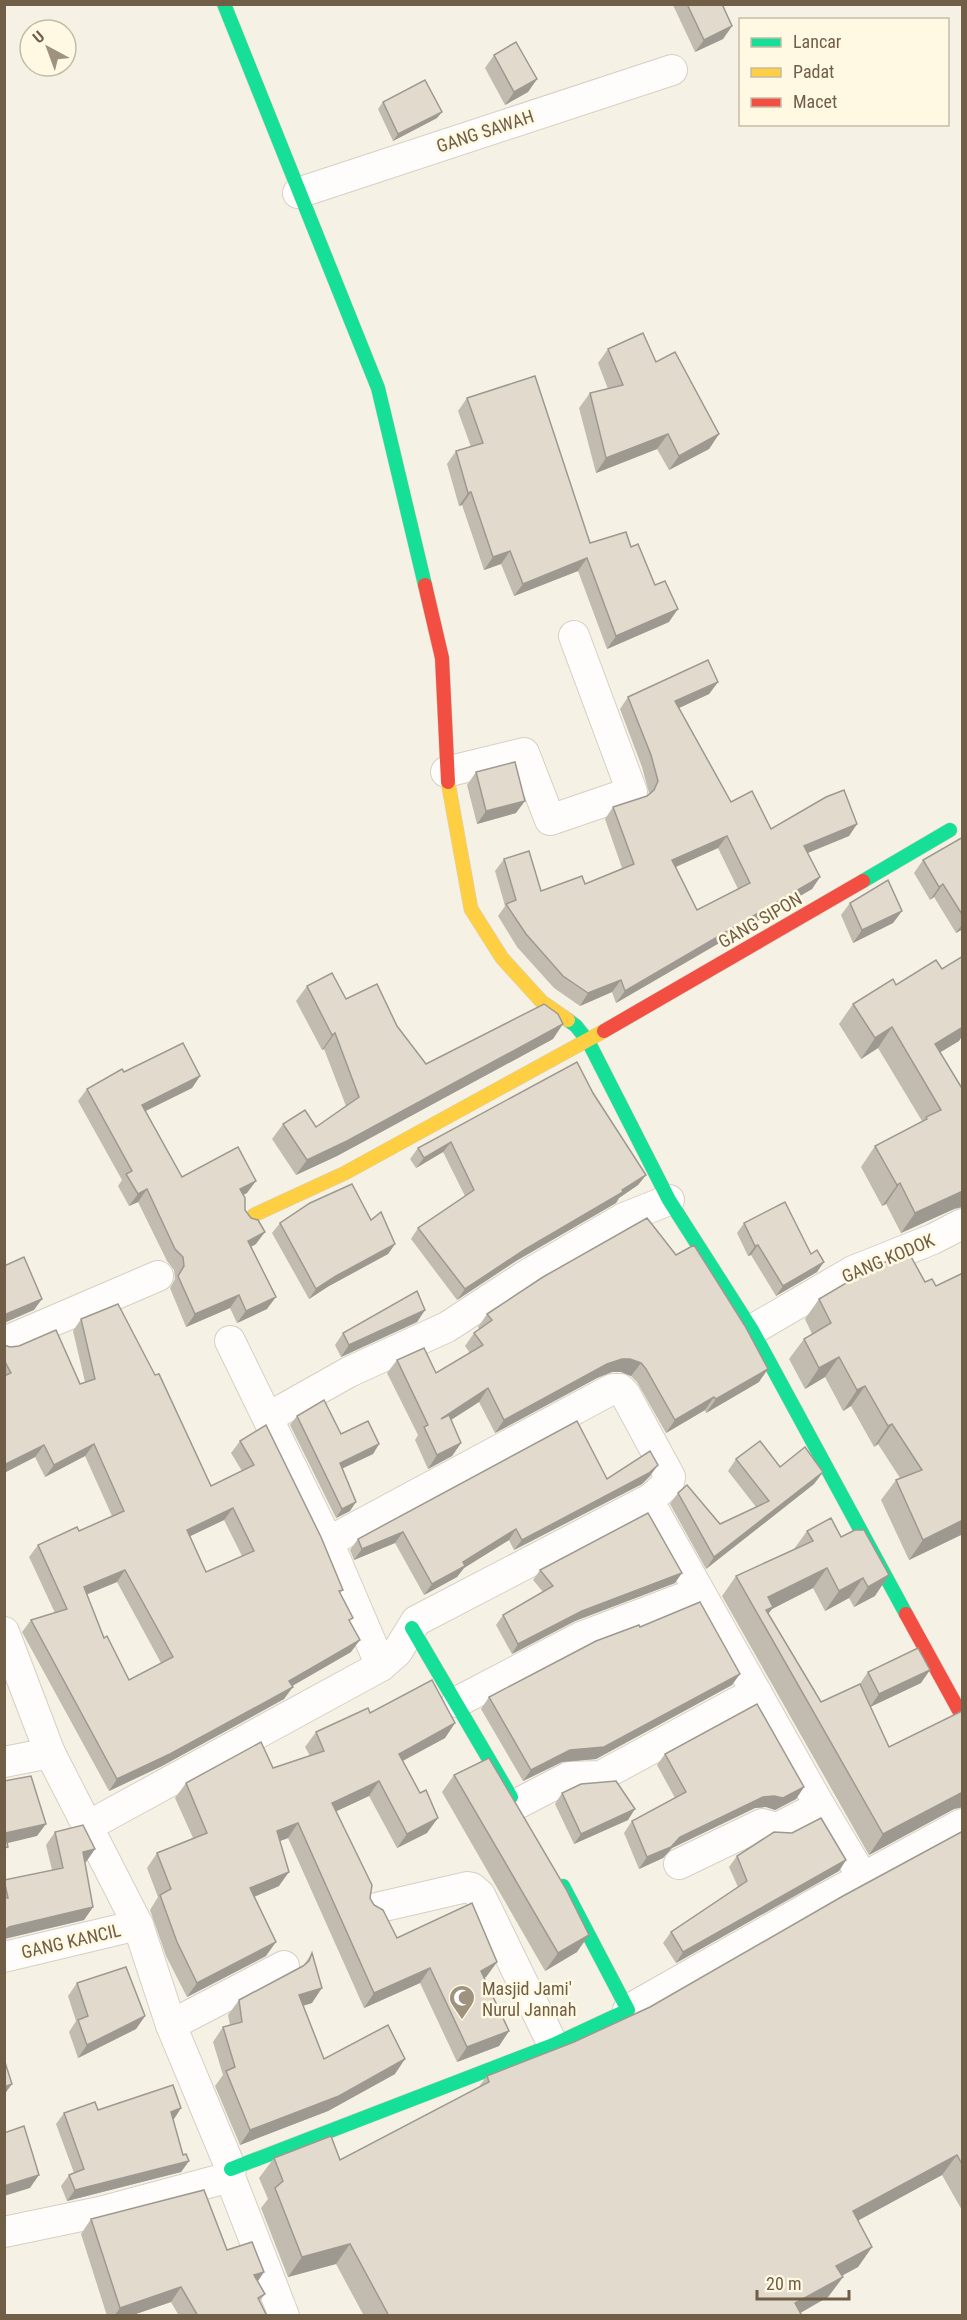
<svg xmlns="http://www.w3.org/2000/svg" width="967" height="2320" viewBox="0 0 967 2320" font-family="'Roboto Condensed',sans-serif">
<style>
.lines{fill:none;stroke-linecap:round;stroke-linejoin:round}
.street-casing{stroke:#d6cfc3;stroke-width:32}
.fast-casing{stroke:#d6cfc2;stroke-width:15}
.slow-casing{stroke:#d6cfc2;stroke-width:15}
.jam-casing{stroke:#d6cfc2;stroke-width:15}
.street{stroke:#fefdfb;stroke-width:30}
.fast{stroke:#16e098;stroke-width:14}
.slow{stroke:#ffcf43;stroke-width:14}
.jam{stroke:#f24e42;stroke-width:14}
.wall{fill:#c2bbb0;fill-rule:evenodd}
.shaded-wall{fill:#9e9990}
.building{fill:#e1dacd;stroke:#9e9990;stroke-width:1.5;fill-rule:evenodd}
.labels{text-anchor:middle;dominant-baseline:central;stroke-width:5;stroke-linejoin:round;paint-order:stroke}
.street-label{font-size:18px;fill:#715e47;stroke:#fff9e4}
.poi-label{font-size:18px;fill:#715e47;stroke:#fff9e4;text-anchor:start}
</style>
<rect width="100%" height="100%" fill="#f5f2e5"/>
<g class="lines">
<defs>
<g id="street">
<polyline points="298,193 672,70"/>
<polyline points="446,772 524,753 550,820 632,792 574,636"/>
<polyline points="752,1330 853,1271 933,1239 962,1224"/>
<polyline points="230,1341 328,1542 381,1666"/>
<polyline points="4,1342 158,1276"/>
<polyline points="269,1417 349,1372 447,1327 525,1276 624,1218 669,1200"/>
<polyline points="328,1542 605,1393 613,1389 620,1389 625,1394 670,1477 669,1482 652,1498 652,1507 820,1806 863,1878"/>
<polyline points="4,1632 50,1753 138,1925 171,2025 231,2169 230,2177 284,2316"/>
<polyline points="457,1702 581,1637 699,1592"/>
<polyline points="4,1762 50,1753"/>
<polyline points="515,1805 569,1777 601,1776 756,1692"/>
<polyline points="88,1826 381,1666 397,1652 416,1621 652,1498"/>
<polyline points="679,1864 762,1824 777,1828 820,1806"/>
<polyline points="376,1908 467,1887 472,1888 480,1895 553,2045"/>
<polyline points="4,1957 138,1925"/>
<polyline points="628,2010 820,1901 962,1824"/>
<polyline points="171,2025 284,1966"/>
<polyline points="4,2232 100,2212 230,2177"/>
</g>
<g id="fast">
<polyline points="224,4 378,388 425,585"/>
<polyline points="863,881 950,830"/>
<polyline points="568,1020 576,1026 588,1041 669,1200 752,1330 906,1614"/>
<polyline points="412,1628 511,1797"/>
<polyline points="231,2169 553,2045 628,2010 563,1886"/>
</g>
<g id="slow">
<polyline points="448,782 471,909 502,958 542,1002 568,1020"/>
<polyline points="254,1215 345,1173 604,1031"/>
</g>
<g id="jam">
<polyline points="425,585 442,658 448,782"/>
<polyline points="604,1031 863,881"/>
<polyline points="906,1614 962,1716"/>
</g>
</defs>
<use href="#street" class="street-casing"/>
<use href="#fast" class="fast-casing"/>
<use href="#slow" class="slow-casing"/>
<use href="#jam" class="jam-casing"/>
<use href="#street" class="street"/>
<use href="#fast" class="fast"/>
<use href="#slow" class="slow"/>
<use href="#jam" class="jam"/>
</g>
<g class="wall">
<polygon points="673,4 722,4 732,26 723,39 695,52 673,5"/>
<polygon points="494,55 537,79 528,92 505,105 485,68"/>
<polygon points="383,102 437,118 393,141 378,109"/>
<polygon points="608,349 656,362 719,434 709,449 669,470 657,449 596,473 579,408 590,393 608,389 598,363"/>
<polygon points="467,398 590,543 631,547 669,622 607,649 578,571 514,596 501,564 484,570 462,505 459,506 447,464 456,451 471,447 458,411"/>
<path d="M718 682 709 694 679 708 731 802 771 829 857 824 849 836 808 853 820 877 812 889 616 1003 612 992 580 1006 554 988 517 947 498 916 505 906 495 871 504 859 541 891 585 884 622 868 605 819 613 807 647 796 649 793 642 767 620 709 628 697ZM718 848 738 889 697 910 676 867Z"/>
<polygon points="476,772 516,813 477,824 467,785"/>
<polygon points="963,837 963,929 956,933 934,897 930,900 914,873 923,860"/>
<polygon points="850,903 902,911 893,923 853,943 841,915"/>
<polygon points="896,985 959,1041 940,1052 954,1209 901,1233 886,1204 882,1206 861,1167 875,1146 922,1121 878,1048 861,1059 839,1024 853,1004"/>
<polygon points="307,986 346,999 397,1026 426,1064 553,1039 337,1156 296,1175 272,1139 283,1124 316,1127 346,1106 324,1049 322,1050 296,1001"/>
<polygon points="124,1072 200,1076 192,1088 146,1111 182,1177 247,1193 243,1195 245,1210 256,1244 251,1247 267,1309 237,1323 230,1308 186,1327 170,1288 175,1279 174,1270 167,1261 138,1202 129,1206 118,1186 122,1180 78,1101 87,1089"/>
<polygon points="593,1093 646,1175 638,1185 619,1198 616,1203 516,1261 457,1300 411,1239 418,1228 465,1196 443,1152 416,1168 410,1159 418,1148"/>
<polygon points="371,1220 395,1244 388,1254 329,1286 309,1299 272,1233 280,1223"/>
<polygon points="744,1223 811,1254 817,1272 776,1296 751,1255 748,1256 737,1233"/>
<polygon points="963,1273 963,1534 909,1560 881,1500 896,1480 900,1478 878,1444 874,1447 851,1406 843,1411 825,1377 805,1389 789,1359 804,1339 812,1334 805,1319 819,1299 925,1282 936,1286"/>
<polygon points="425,1310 417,1322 341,1357 335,1345 343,1333"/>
<polygon points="487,1314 759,1382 706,1413 705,1410 666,1433 637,1382 631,1376 621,1372 612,1372 597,1378 495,1433 479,1402 451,1420 461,1443 452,1456 428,1469 415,1440 418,1435 387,1373 397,1360 436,1373 470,1353 465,1346 474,1333 479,1329 478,1327"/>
<path d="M81 1319 211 1486 242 1471 231 1453 240 1441 343 1590 340 1593 350 1622 351 1652 292 1686 284 1699 162 1766 109 1791 22 1632 31 1620 55 1613 29 1557 38 1545 79 1531 112 1516 85 1456 45 1477 35 1457 4 1473V1345L80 1384 85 1382 73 1331ZM224 1520 242 1556 206 1572 190 1536ZM117 1582 161 1663 129 1680 104 1638 86 1595Z"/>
<polygon points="297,1416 341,1434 379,1444 373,1454 342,1468 350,1511 336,1518 290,1425"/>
<polygon points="736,1459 823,1472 814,1484 706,1569 670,1504 678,1493 720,1524 756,1507 728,1471"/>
<polygon points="650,1476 642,1484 514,1550 509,1540 464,1568 457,1577 424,1595 395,1543 354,1560 350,1550 358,1539 607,1479"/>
<polygon points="831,1518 875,1596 854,1607 849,1598 825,1611 813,1588 772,1609 768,1613 821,1702 859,1685 868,1672 921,1683 870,1707 889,1747 963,1713 963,1807 954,1809 869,1855 722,1596 736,1576 794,1549 807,1531"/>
<polygon points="540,1570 675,1583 575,1621 512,1654 496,1625 503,1615 543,1592 533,1580"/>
<polygon points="640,1627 732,1685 596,1759 562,1762 523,1781 481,1709 489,1697"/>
<polygon points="370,1713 455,1723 445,1738 403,1761 427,1833 397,1848 369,1796 336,1811 370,1898 397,1938 497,1962 486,1977 484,1978 509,2031 499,2046 457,2062 420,1983 364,2008 288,1838 280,1841 279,1886 254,1897 266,1956 187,1997 166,1956 150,1910 158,1897 147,1868 157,1853 193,1838 175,1798 186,1783 273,1768 310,1756 305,1747 316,1732"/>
<polygon points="665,1754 804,1787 796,1799 775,1810 766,1807 755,1808 672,1848 663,1858 639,1869 624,1833 632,1821 675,1798 657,1765"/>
<polygon points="454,1775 577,1952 545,1971 442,1792"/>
<polygon points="562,1793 628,1820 574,1844 555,1804"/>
<polygon points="963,1831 963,2212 942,2175 858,2220 872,2247 858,2267 842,2276 843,2277 828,2297 800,2313 802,2316 364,2316 336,2264 288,2277 261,2208 268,2199 259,2178 274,2158 340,2160 478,2088 487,2076 574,2042 650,2007"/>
<polygon points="55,1832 95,1849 86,1862 85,1862 93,1907 84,1920 4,1939 4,1880 52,1870 46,1845"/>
<polygon points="737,1856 846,1860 839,1871 676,1963 663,1943 671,1932 738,1887 729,1867"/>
<polygon points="312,1953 312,2003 303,2006 324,2059 395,2074 328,2111 240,2145 215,2086 223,2075 213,2042 223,2027 230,2025 228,2015 239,2000 303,1966"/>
<polygon points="77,1983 145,2016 136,2029 78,2058 69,2032 76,2021 68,1996"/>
<polygon points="181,2108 173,2120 183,2155 189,2161 181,2172 67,2201 61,2186 69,2175 74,2173 56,2124 64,2113 98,2110"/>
<polygon points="91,2219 227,2250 258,2282 265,2294 260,2301 267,2316 179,2316 171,2302 130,2316 107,2316 81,2234"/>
</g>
<g class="shaded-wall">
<polygon points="732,26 723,39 695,52 704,40"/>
<polygon points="537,79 528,92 505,105 514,92"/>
<polygon points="442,112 437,118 393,141 398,134"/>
<polygon points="668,434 657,449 596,473 606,458"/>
<polygon points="719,434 709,449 669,470 679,456"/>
<polygon points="471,492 462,505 459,506 468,493"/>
<polygon points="510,551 501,564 484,570 493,557"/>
<polygon points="587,558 578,571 514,596 523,584"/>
<polygon points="678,609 669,622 607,649 616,636"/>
<polygon points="718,682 709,694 666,714 675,701"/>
<polygon points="525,801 516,813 477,824 486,811"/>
<polygon points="857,824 849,836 795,858 804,846"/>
<polygon points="727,836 718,848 664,872 672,860"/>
<polygon points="820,877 812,889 616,1003 625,991"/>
<polygon points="943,884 934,897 930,900 939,887"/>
<polygon points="902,911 893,923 853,943 862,930"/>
<polygon points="963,923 963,929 956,933"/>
<polygon points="621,980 612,992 580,1006 588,993"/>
<polygon points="563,1024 553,1039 337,1156 296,1175 307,1160"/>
<polygon points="892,1027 878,1048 861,1059 875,1038"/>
<polygon points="963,1027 963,1035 959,1041 921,1064 935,1044"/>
<polygon points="335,1033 324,1049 322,1050 332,1035"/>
<polygon points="200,1076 192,1088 133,1117 142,1105"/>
<polygon points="451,1142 443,1152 416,1168 424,1158"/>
<polygon points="646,1175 638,1185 619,1198 616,1203 516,1261 457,1300 465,1289 524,1250"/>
<polygon points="256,1181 247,1193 231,1201 240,1189"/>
<polygon points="900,1183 886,1204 882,1206 897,1185"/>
<polygon points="147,1189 138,1202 129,1206 138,1194"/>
<polygon points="963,1191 963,1207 954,1209 901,1233 915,1213"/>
<polygon points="265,1232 256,1244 239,1253 248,1241"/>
<polygon points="395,1244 388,1254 329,1286 309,1299 316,1289 336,1276"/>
<polygon points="758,1245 751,1255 748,1256 755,1246"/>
<polygon points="824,1262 817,1272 776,1296 783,1286"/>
<polygon points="239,1295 230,1308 186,1327 195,1314"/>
<polygon points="276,1297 267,1309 237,1323 246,1311"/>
<polygon points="42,1299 34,1310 4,1323 4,1315"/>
<polygon points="425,1310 417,1322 341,1357 349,1345"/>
<polygon points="839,1357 825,1377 805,1389 819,1368"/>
<polygon points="622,1359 630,1359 641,1363 631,1376 621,1372 612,1372 597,1378 495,1433 504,1420 607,1364"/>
<polygon points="768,1369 759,1382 706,1413 716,1399"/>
<polygon points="865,1386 851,1406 843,1411 857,1390"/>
<polygon points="488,1388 479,1402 432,1432 441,1419"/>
<polygon points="714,1397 705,1410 666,1433 675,1420"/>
<polygon points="892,1424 878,1444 874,1447 888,1426"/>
<polygon points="461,1443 452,1456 428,1469 437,1455"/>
<polygon points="94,1444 85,1456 45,1477 54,1465"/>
<polygon points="379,1444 373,1454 333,1473 340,1463"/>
<polygon points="44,1445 35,1457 4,1473 4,1465"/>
<polygon points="658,1465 650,1476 642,1484 514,1550 522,1540"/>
<polygon points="823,1472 814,1484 706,1569 714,1557"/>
<polygon points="356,1502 350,1511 336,1518 342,1509"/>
<polygon points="233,1508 224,1520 178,1542 187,1530"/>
<polygon points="963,1520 963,1534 909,1560 923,1540"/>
<polygon points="516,1529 509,1540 464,1568 457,1577 424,1595 432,1584 463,1562"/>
<polygon points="403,1532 395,1543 354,1560 362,1549"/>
<polygon points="827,1568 813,1588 772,1609 762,1622 768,1597"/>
<polygon points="125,1570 117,1582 75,1599 84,1587"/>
<polygon points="682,1573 675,1583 575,1621 512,1654 518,1644 582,1611"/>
<polygon points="889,1575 875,1596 854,1607 868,1587"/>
<polygon points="863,1578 849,1598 825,1611 839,1591"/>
<polygon points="360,1640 351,1652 280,1693 289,1681"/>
<polygon points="930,1670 921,1683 870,1707 879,1694"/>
<polygon points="740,1674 732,1685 596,1759 562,1762 523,1781 531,1770 570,1750"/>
<polygon points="293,1687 284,1699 162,1766 109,1791 117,1779"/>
<polygon points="455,1723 445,1738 389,1768 399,1754"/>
<polygon points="379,1781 369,1796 322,1818 332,1803"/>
<polygon points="804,1787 796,1799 775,1810 766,1807 755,1808 672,1848 663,1858 639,1869 647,1857 680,1837 763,1797"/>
<polygon points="963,1792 963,1807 954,1809 869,1855 883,1834"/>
<polygon points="635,1809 628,1820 574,1844 581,1834"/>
<polygon points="438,1818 427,1833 397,1848 407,1834"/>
<polygon points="298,1823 288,1838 267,1846 277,1831"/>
<polygon points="46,1824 37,1836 4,1844 5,1833"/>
<polygon points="95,1849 86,1862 74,1865 83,1852"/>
<polygon points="846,1860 839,1871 676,1963 683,1952"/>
<polygon points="289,1872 279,1886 239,1903 250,1888"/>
<polygon points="93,1907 84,1920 4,1939 4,1931 9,1927"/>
<polygon points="589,1935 577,1952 545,1971 558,1953"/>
<polygon points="276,1942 266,1956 187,1997 197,1983"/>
<polygon points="497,1962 486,1977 471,1986 481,1971"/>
<polygon points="430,1968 420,1983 364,2008 374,1993"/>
<polygon points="322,1988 312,2003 288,2010 299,1995"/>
<polygon points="145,2016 136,2029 78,2058 87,2045"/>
<polygon points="509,2031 499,2046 457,2062 467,2047"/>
<polygon points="405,2059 395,2074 328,2111 240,2145 250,2130"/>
<polygon points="12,2084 4,2095 4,2087"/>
<polygon points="181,2108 174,2119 163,2123 171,2112"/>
<polygon points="957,2155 942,2175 839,2231 853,2211"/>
<polygon points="189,2161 181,2172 67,2201 75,2190"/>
<polygon points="39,2175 30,2188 4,2196 4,2186"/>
<polygon points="350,2244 336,2264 288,2277 302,2257"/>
<polygon points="872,2247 858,2267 822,2286 836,2266"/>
<polygon points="264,2272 254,2287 254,2275"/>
<polygon points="843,2277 828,2297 795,2316 795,2303"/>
<polygon points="181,2287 171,2302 130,2316 114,2316 120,2308"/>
</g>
<g class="building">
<polygon points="687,4 722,4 732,26 704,40"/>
<polygon points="516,42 537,79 514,92 494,55"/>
<polygon points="425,80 442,112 398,134 383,102"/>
<polygon points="643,333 656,362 675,352 719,434 679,456 668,434 606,458 590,393 623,385 608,349"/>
<polygon points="535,376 590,543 626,532 631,547 638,544 655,585 665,581 678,609 616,636 587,558 523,584 510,551 493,557 471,492 468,493 456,451 483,443 467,398"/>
<path d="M708 660 718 682 675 701 731 802 752 791 771 829 826 797 844 790 857 824 804 846 820 877 625 991 621 980 588 993 563 976 526 934 506 904 516 900 504 859 529 851 541 891 582 876 585 884 634 864 613 807 647 796 654 790 658 781 651 755 628 697ZM727 836 750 883 697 910 672 860Z"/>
<polygon points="515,762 525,801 486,811 476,772"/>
<polygon points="963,837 963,916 943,884 939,887 923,860"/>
<polygon points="888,880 902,911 862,930 850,903"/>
<polygon points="963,956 963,1027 935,1044 963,1090 963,1191 915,1213 900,1183 897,1185 875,1146 927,1119 926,1117 941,1110 892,1027 875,1038 853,1004 893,979 896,985 936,960 942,969"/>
<polygon points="332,973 346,999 377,984 397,1026 426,1064 544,1004 558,1014 563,1024 347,1141 307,1160 283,1124 305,1110 316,1127 359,1097 335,1033 332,1035 307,986"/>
<polygon points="183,1043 200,1076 142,1105 182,1177 238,1147 256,1181 240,1189 245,1198 245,1210 251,1218 258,1220 265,1232 248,1241 276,1297 246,1311 239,1295 195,1314 178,1276 184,1266 183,1257 175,1249 147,1189 138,1194 126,1174 132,1171 87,1089 122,1069 124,1072"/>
<polygon points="577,1062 593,1093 646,1175 622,1190 623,1192 524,1250 465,1289 418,1228 474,1190 451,1142 424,1158 418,1148"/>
<polygon points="352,1184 371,1220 381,1212 395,1244 336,1276 316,1289 280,1223 310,1203"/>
<polygon points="785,1202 811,1254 817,1250 824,1262 783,1286 758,1245 755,1246 744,1223"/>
<polygon points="647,1218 676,1255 694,1245 745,1326 768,1369 716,1399 714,1397 675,1420 646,1369 641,1363 630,1359 622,1359 607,1364 504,1420 488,1388 441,1419 449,1415 461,1443 437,1455 424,1427 428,1425 397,1360 424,1348 436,1373 483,1345 474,1333 492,1320 487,1314 543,1277"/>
<polygon points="909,1253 925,1282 932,1279 936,1286 963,1273 963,1520 923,1540 896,1480 922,1470 892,1424 888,1426 865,1386 857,1390 839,1357 819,1368 804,1339 831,1323 819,1299 875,1266"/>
<polygon points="24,1257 42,1299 4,1315 4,1266"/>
<polygon points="417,1291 425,1310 349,1345 343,1333"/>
<path d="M118 1304 155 1375 159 1374 211 1486 254 1465 240 1441 266 1425 321 1537 343 1590 339 1591 353 1618 349 1620 360 1640 289 1681 293 1687 170 1754 117 1779 31 1620 67 1609 38 1545 77 1527 79 1531 124 1511 94 1444 54 1465 44 1445 4 1465V1376L11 1373 4 1360V1345L10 1347 19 1346 56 1330 80 1384 95 1379 81 1319ZM233 1508 254 1551 206 1572 187 1530ZM125 1570 173 1657 129 1680 107 1636 104 1638 84 1587Z"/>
<polygon points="324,1400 341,1434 368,1421 379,1444 340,1463 356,1502 342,1509 297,1416"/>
<polygon points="577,1421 607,1479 650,1451 658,1465 649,1473 522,1540 516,1529 463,1562 465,1566 432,1584 403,1532 362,1549 358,1539"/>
<polygon points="760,1441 780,1467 805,1447 823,1472 714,1557 678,1493 687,1485 720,1524 769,1501 736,1459"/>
<polygon points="648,1513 682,1573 582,1611 518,1644 503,1615 553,1586 540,1570"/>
<polygon points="831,1518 841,1537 855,1530 864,1530 889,1575 868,1587 863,1578 839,1591 827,1568 768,1597 773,1607 766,1610 821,1702 860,1684 889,1747 962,1711 963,1713 963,1792 883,1834 736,1576 813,1541 807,1531"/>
<polygon points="700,1602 740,1674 604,1747 570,1750 531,1770 489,1697 596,1641 639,1625 640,1627"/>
<polygon points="918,1648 930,1670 879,1694 868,1672"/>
<polygon points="432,1680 455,1723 399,1754 420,1793 426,1790 438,1818 407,1834 379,1781 332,1803 372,1885 370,1898 374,1905 383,1910 397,1938 472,1903 497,1962 481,1971 509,2031 467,2047 430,1968 374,1993 298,1823 277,1831 289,1872 250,1888 276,1942 197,1983 177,1942 160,1895 171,1889 157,1853 207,1833 186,1783 261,1742 273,1768 324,1751 316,1732 368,1708 370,1713"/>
<polygon points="757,1704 804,1787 783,1798 774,1796 763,1797 680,1837 671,1847 647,1857 632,1821 686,1792 665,1754"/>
<polygon points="489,1758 566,1889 589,1935 558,1953 454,1775"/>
<polygon points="31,1776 46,1824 5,1833 8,1847 4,1848 4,1781"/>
<polygon points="616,1781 635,1809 581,1834 562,1793 581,1784"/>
<polygon points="821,1818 846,1860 683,1952 671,1932 747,1881 737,1856 774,1832 792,1833"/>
<polygon points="83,1825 95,1849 83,1852 93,1907 9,1927 4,1931 4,1898 8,1898 4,1880 63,1868 55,1832"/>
<polygon points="963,1831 963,2166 957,2155 853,2211 872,2247 836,2266 843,2277 795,2303 802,2316 389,2316 350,2244 302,2257 275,2188 283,2181 274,2158 331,2136 340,2160 489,2082 487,2076 574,2042 650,2007 843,1896"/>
<polygon points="312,1953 322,1988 299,1995 324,2059 388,2025 405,2059 339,2096 250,2130 226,2071 235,2067 223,2027 242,2022 239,2000 303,1966 309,1961"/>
<polygon points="126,1967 145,2016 87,2045 78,2020 88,2016 77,1983"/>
<polygon points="4,2059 12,2084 4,2087"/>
<polygon points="173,2085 181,2108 171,2112 183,2155 186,2154 189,2161 75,2190 69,2175 84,2169 64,2113 95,2102 98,2110"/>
<polygon points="24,2126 39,2175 4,2186 4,2133"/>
<polygon points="204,2190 227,2250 252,2242 264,2272 254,2275 265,2294 258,2298 267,2316 198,2316 181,2287 120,2308 91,2219"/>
</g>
<defs>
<symbol id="mosque-pin" viewBox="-11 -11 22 30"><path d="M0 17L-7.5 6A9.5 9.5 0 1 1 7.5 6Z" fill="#9f927e" stroke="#fff9e4"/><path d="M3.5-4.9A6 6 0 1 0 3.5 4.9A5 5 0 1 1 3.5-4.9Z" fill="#fff"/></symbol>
</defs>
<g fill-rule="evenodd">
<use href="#mosque-pin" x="447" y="1983" width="30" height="40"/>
</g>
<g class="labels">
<g class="street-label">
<text transform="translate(485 131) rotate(-18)">GANG SAWAH</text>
<text transform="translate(760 920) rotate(-30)">GANG SIPON</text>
<text transform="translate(888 1258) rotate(-23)">GANG KODOK</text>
<text transform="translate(71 1941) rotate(-13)">GANG KANCIL</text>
</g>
<g class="poi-label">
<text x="482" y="1988">Masjid Jami'<tspan x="482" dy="21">Nurul Jannah</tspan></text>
</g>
</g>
<rect width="967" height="2320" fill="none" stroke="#715e47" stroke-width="12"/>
<rect x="739" y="18" width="210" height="108" fill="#fff9e4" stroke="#c6bba5" stroke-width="1.5"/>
<rect x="751" y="38" width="30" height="9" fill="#16e098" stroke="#c6bba5" stroke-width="1.5"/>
<text x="793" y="48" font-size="18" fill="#715e47">Lancar</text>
<rect x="751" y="68" width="30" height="9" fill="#ffcf43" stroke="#c6bba5" stroke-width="1.5"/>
<text x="793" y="78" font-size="18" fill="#715e47">Padat</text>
<rect x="751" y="98" width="30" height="9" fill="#f24e42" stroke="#c6bba5" stroke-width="1.5"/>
<text x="793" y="108" font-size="18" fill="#715e47">Macet</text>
<g transform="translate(48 48) rotate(319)"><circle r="28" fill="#fff9e4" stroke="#c6bba5" stroke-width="1.5"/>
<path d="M0-4.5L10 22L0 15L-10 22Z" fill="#9f927e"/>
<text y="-9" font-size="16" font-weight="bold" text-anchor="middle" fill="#715e47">U</text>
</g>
<path d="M757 2290v9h92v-9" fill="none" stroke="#715e47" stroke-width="3"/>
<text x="766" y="2290" font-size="18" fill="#715e47" stroke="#fff9e4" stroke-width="4.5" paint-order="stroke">20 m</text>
</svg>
